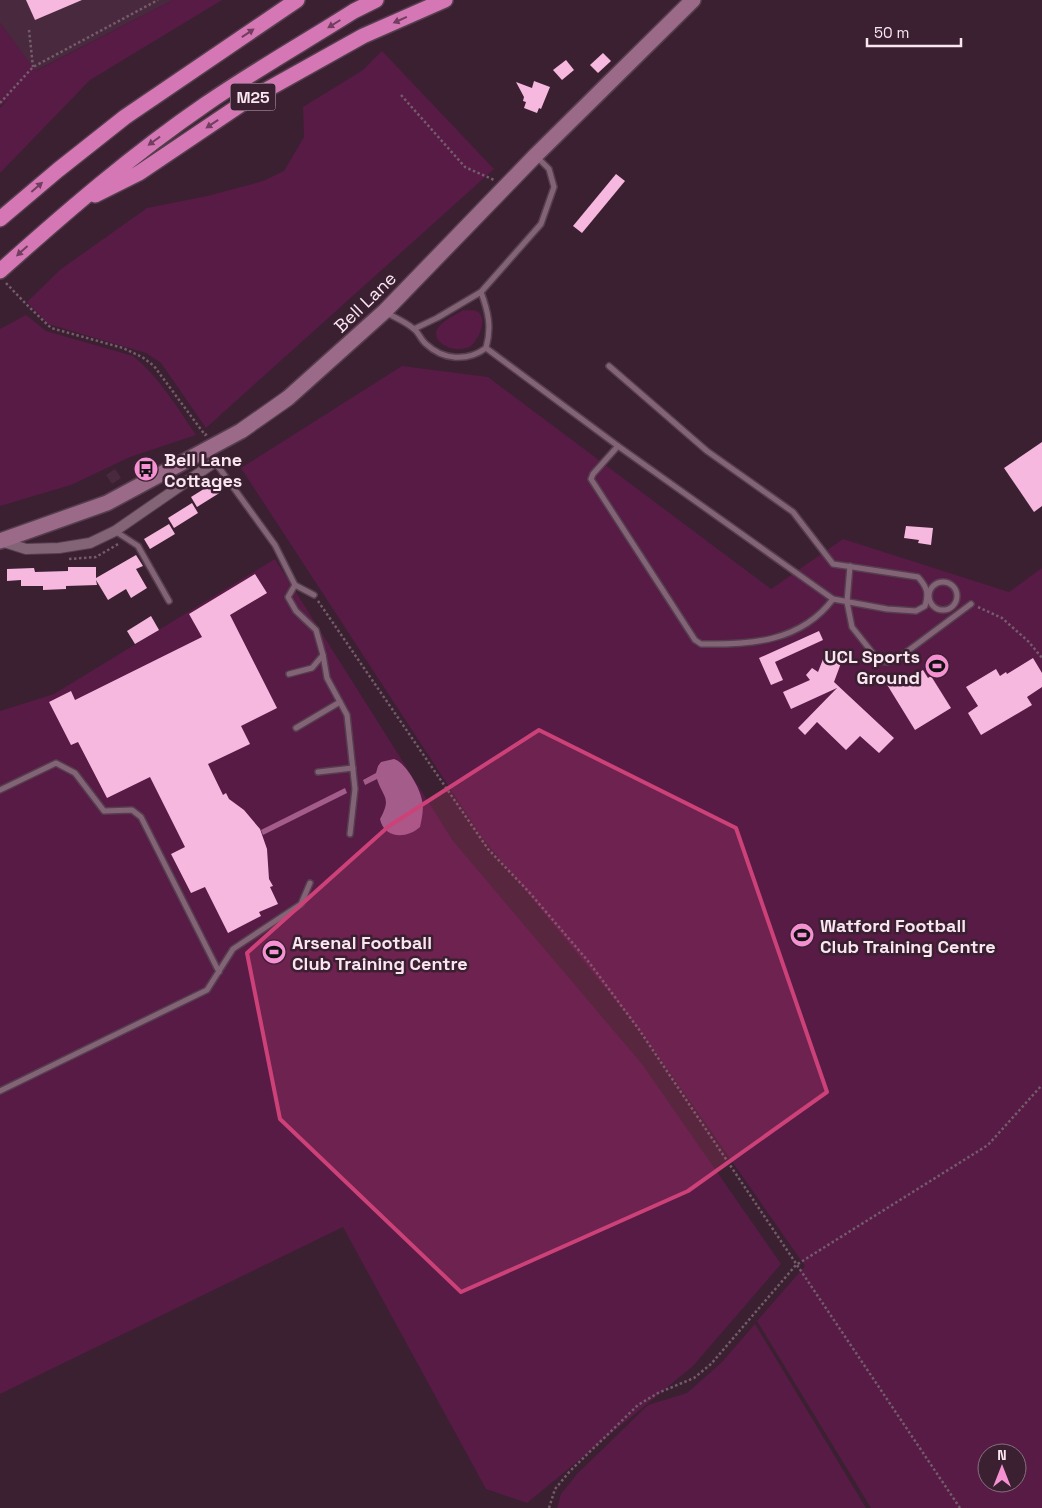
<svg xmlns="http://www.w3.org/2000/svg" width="1042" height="1508" viewBox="0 0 1042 1508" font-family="'Space Grotesk',sans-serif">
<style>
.built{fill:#49293e}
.green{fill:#571b45;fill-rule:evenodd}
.water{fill:#a45d8b}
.building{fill:#f7b8df}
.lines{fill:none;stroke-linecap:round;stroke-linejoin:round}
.service-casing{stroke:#553e4d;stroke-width:8}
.minor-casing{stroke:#553e4d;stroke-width:12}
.secondary-casing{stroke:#553e4d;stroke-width:18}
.motorway-casing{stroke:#553e4d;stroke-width:18}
.path{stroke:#745c6b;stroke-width:2.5;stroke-dasharray:2.5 2.5;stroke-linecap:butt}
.service{stroke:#836477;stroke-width:5}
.minor{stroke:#836477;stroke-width:10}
.secondary{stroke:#9c6a89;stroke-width:15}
.motorway{stroke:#d577b4;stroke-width:15}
.oneway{fill:#713e5f}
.marked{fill:#cd4179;fill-opacity:0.2;stroke:#cd4179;stroke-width:4;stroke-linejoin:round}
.labels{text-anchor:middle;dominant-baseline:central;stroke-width:5;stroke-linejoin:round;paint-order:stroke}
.shield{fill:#3b2031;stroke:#c0abb7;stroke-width:1}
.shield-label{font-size:16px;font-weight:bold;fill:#f9e6f1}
.street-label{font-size:18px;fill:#f9e6f1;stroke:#3b2031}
.poi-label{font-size:18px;font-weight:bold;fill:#f9e6f1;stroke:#3b2031;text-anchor:start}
</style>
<rect width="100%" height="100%" fill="#3b2031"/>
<g class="built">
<polygon points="0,0 173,0 35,71 0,23"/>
<polygon points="115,469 121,478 112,484 106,475"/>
</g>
<g class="green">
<polygon points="173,0 222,0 90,80 0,173 0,108 9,99 0,106 0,23 36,71"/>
<polygon points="382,51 494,169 206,428 161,363 146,353 48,324 27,302 61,269 147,208 207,196 263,181 284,171 304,137 303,107 363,70"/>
<path d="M463 310C468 311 474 309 478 312 489 319 477 345 467 348 464 349 458 349 455 349 449 348 442 345 438 340 429 326 454 316 463 310Z"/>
<path d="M26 315 46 331 133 356C159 377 177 407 196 435L130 457 71 485 0 506V329Z"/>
<path d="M402 366 488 377 771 589 843 539 1009 592 1042 568V1508H871L757 1321 805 1266 643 1034 481 836 241 468ZM987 1453H1017V1483H987Z"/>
<polygon points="275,559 453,841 642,1064 781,1264 693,1366 527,1503 486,1489 343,1227 0,1394 0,711 54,694"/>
<polygon points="755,1324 866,1508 557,1508 561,1494 577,1474 648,1405 687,1393 721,1363"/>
</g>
<g class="water">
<path d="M394 759C405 762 420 788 422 800 424 809 422 818 420 827 407 839 384 839 380 819 392 797 383 798 377 779L365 785 363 780 376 773 378 766 381 762Z"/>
<polygon points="345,788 347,793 263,835 261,830"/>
</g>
<g class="building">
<polygon points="26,0 82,0 35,20"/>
<polygon points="603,53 611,61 598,73 590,65"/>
<polygon points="566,60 574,70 562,80 553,70"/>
<polygon points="534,81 550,87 541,109 539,108 537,113 524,108 526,102 523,101 524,97 516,82 532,88"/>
<polygon points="616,174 625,181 582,233 573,226"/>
<polygon points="1042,442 1042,506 1034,512 1004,468"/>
<polygon points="215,482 221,492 197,507 191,497"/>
<polygon points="192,503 198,513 174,528 168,518"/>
<polygon points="169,524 175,534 150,549 144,539"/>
<polygon points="906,526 933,528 931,545 918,543 919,540 904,538"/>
<polygon points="136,555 143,566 136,569 147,588 131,598 126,589 108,600 96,580 97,585 66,586 66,589 43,590 43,586 21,586 21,580 7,581 7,569 34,568 35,572 68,571 68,567 96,567 96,578"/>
<polygon points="255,574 267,593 230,615 277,708 241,726 250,744 208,764 223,795 226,793 229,799 244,810 260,829 267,849 269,879 273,886 270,887 278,904 259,912 261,916 228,933 205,887 191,893 171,854 185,847 150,777 107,798 78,742 71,745 49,702 71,691 75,700 202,637 189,614"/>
<polygon points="151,616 159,630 135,644 127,631"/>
<polygon points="819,631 823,640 775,662 783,680 771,685 759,658"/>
<polygon points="827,649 844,655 834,682 894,738 879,753 860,736 846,750 817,722 805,735 798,728 837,688 791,709 783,692 810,680 806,675 812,668 818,672"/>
<polygon points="1033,658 1042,673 1042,687 1027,697 1032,705 981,735 968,713 978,706 966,687 996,669 1000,676 1006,672 1007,674"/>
<polygon points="923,670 928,678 931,676 951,708 915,730 886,683 901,674 905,681"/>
</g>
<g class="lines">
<defs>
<g id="service">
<path d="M481 292C488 311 492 327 486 348L618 446 833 599 887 609 916 611 925 606C929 593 927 587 918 577L833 564 793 512 707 451 609 366"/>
<path d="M387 313C396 318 406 322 414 329 419 333 421 340 426 344 443 360 467 362 486 348"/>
<polyline points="414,329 437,318 481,292 541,224 554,187 549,169 536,156"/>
<path d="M618 446 593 474 591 479 695 640 701 644C750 645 801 642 833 599"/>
<polyline points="207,451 275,545 295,585 314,595"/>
<polyline points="115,531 138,546 169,601"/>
<polyline points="850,566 847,602 852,627 879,661 888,662 897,659 971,604"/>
<circle cx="943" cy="596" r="14"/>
<polyline points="323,655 327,678 347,715 355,789 350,834"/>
<polyline points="289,674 312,668 323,655 316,630 296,611 288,597 295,585"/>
<polyline points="296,728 340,702"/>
<polyline points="318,772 353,768"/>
<polyline points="0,790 56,763 75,773 104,811 132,810 141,817 219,972"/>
<polyline points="0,1091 207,990 233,949 301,904 310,883"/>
</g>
<polyline id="minor" points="1,541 26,549 59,548 90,543 115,531 215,462"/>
<polyline id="secondary" points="0,541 107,503 241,431 288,398 385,311 536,155 693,0"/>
<g id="motorway">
<polyline points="95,195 139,173 243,103 363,36 445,0"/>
<polyline points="0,219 58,170 125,117 297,0"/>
<path d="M0 271C66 212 133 154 206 104 254 71 305 42 354 11L376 0"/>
</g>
</defs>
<use href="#service" class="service-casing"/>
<use href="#minor" class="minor-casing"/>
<use href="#secondary" class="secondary-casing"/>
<use href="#motorway" class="motorway-casing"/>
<g class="path">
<polyline points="29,30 33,67"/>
<polyline points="401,95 465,167 494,180"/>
<polyline points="0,103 33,67 158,0"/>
<polyline points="6,283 26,304 51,328 123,348 142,357 154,366 205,435 207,434"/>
<polyline points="69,559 96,557 120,543"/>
<polyline points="318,601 488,849 529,892 588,961 638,1028 960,1508"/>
<polyline points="978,607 1002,618 1029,642 1042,658"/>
<polyline points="549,1508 555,1489 570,1471 638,1405 658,1393 694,1378 711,1364 796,1265 988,1145 1042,1085"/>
</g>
<use href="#service" class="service"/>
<use href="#minor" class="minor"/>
<use href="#secondary" class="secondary"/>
<use href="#motorway" class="motorway"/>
</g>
<defs><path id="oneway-solid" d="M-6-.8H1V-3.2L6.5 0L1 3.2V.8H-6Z" transform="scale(1.25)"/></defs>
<g class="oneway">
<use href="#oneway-solid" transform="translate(400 20) rotate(156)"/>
<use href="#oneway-solid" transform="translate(334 24) rotate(148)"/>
<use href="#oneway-solid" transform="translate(248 33) rotate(-34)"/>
<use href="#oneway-solid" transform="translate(212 124) rotate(146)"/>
<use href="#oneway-solid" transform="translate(154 141) rotate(144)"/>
<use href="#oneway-solid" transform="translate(37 187) rotate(-41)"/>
<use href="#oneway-solid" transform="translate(22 251) rotate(138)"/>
</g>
<path class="marked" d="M539 730 736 828 827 1092 688 1191 461 1292 280 1119 247 953 389 826Z"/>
<defs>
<symbol id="bus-disc" viewBox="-11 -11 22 22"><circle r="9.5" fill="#f591d2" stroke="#3b2031"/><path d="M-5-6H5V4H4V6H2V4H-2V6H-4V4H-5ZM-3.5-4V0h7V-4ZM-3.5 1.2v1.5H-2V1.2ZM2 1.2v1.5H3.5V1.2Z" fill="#111"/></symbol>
<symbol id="stadium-disc" viewBox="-11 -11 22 22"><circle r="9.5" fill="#f591d2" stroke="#3b2031"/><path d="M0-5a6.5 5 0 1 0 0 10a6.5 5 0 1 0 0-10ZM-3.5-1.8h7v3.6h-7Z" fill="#111"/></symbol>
</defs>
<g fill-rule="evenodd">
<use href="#bus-disc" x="132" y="455" width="28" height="28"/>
<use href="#stadium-disc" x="923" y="652" width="28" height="28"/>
<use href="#stadium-disc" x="788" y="921" width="28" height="28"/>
<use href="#stadium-disc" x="260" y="938" width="28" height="28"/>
</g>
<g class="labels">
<rect class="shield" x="230.5" y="83.5" width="45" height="27" rx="4"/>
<g class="shield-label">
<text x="253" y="97">M25</text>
</g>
<g class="street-label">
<text transform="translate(365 302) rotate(-44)">Bell Lane</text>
</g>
<g class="poi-label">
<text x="164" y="459">Bell Lane<tspan x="164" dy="21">Cottages</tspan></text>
<text x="920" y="656" text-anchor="end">UCL Sports<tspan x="920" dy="21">Ground</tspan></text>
<text x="820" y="925">Watford Football<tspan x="820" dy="21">Club Training Centre</tspan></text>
<text x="292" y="942">Arsenal Football<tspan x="292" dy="21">Club Training Centre</tspan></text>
</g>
</g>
<g transform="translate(1002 1468)"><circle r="24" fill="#3b2031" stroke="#876f7e"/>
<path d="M0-4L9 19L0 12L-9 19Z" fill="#f591d2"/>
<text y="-8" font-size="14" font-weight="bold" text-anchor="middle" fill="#f9e6f1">N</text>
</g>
<path d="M867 38v8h94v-8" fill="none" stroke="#f9e6f1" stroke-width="2.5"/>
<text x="874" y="38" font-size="15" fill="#f9e6f1" stroke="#3b2031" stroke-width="4" paint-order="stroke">50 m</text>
</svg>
